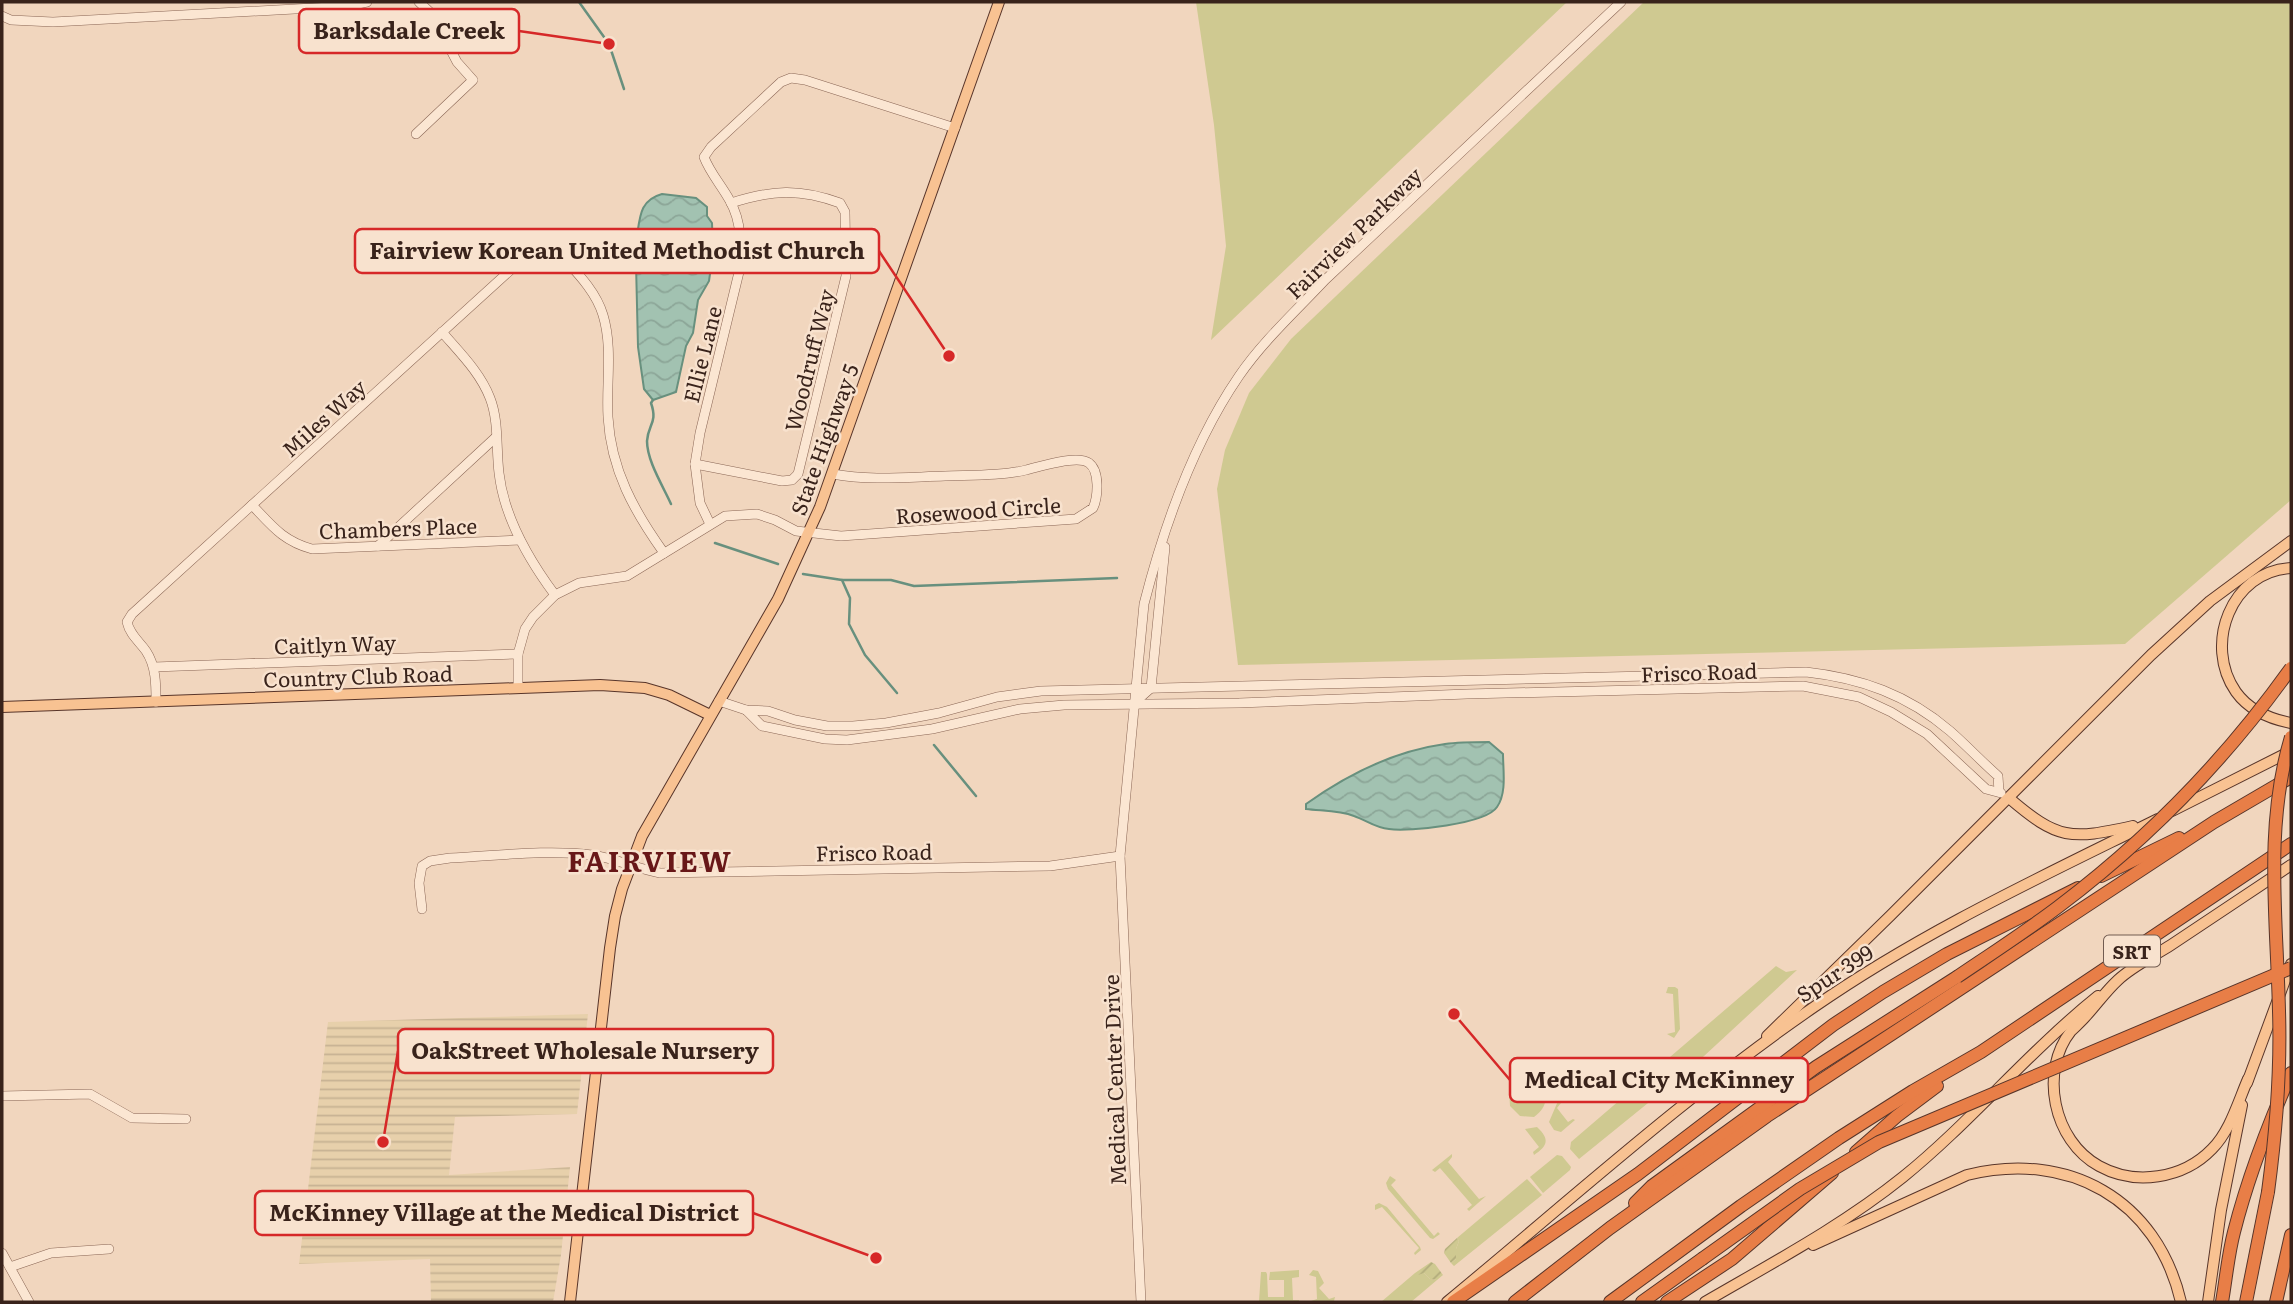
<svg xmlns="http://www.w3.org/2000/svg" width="2293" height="1304" viewBox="0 0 2293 1304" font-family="Literata,serif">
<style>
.farmland{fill:url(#farmland-rules)}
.grass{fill:#cfc991}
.garden{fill:url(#garden-furrows)}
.water{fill:url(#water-waves);stroke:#68907e;stroke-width:2}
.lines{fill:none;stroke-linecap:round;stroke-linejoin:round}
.stream{stroke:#68907e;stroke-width:2.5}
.minor-casing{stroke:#8a6655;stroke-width:10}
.major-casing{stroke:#58352a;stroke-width:12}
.highway-casing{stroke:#58352a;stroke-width:14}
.minor{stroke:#fbe6d2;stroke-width:9}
.major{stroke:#f8c292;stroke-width:10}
.highway{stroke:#e87e47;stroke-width:12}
.highway-bridge-casing{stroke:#58352a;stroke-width:14;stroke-linecap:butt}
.highway-bridge{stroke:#e87e47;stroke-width:12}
.labels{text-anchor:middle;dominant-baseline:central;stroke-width:5;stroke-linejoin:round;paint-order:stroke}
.shield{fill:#f8e2ce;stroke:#725c51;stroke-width:2}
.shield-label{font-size:19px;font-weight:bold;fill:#39231b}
.street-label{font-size:21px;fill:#39231b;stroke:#f8e2ce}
.district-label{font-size:28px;font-weight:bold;letter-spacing:2px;fill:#681718;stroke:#f8e2ce}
.leader{fill:none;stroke:#d62828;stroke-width:2.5}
.callout-dot{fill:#d62828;stroke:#f8e2ce;stroke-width:2.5}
.callout{fill:#f8e2ce;stroke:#d62828;stroke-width:2.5}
.callout-label{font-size:23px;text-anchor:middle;font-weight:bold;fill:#39231b}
</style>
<defs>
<pattern id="farmland-rules" width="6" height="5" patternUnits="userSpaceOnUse" patternTransform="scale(1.75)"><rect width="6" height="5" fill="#e7d0ab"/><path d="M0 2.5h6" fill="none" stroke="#c7b293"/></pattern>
<pattern id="garden-furrows" width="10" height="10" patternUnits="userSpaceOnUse" patternTransform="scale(1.75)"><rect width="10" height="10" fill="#cfc991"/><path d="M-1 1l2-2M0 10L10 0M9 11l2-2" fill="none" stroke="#b2ac7c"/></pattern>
<pattern id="water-waves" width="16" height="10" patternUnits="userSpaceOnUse" patternTransform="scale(1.75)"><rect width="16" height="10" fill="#a2c2b1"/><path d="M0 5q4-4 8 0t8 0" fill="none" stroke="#8ca698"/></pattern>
</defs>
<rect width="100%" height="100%" fill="#f1d6be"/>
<polygon class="farmland" points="588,1014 577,1114 455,1117 449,1175 570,1167 561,1255 553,1302 431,1302 430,1259 299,1264 328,1022"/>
<g class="grass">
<polygon points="1196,2 1567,2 1211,340 1226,246 1214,125"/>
<polygon points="1644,2 2291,2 2291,500 2125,644 1238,665 1217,489 1225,450 1249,393 1291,339"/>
<polygon points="1776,966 1786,972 1797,970 1690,1069 1579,1159 1570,1149 1571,1142"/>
<polygon points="1668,987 1675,987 1678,989 1680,1029 1674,1038 1667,1034 1675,1032 1673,994 1666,993"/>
<path d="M1518 1081C1542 1081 1557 1100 1534 1117L1520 1116 1510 1106 1509 1091Z"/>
<polygon points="1558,1101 1561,1103 1557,1108 1568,1122 1573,1119 1575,1120 1561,1132 1554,1130 1549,1122"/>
<path d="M1537 1127C1550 1139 1548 1146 1534 1155L1533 1152 1539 1147 1525 1129Z"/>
<polygon points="1452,1154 1452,1157 1448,1162 1479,1199 1486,1196 1469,1211 1467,1209 1472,1205 1440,1168 1435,1172 1432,1170"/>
<polygon points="1557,1155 1562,1156 1571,1167 1570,1170 1543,1193 1530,1177"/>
<polygon points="1390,1176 1396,1180 1391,1185 1434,1236 1438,1232 1440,1234 1433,1239 1430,1238 1388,1189 1386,1183"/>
<polygon points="1527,1179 1542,1195 1454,1266 1451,1263 1456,1259 1456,1249 1459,1241 1457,1238"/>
<polygon points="1379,1203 1387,1207 1420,1247 1421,1250 1415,1255 1414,1253 1419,1248 1382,1207 1375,1210 1375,1205"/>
<polygon points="1299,1270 1299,1277 1292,1278 1293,1300 1299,1300 1299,1302 1232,1302 1259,1301 1261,1272 1266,1272 1267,1274 1268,1297 1284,1297 1284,1280 1269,1280 1270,1272"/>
<polygon points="1313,1270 1318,1271 1324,1283 1319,1288 1329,1299 1335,1297 1334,1301 1311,1301 1317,1299 1316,1277 1309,1275"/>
<polygon points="1415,1273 1424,1273 1430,1279 1437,1280 1411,1302 1381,1302"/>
</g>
<g class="garden">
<polygon points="1457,1238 1459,1241 1456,1249 1456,1259 1451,1263 1444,1253 1445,1249"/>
<polygon points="1431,1262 1435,1264 1443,1275 1437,1280 1430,1279 1424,1273 1418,1275 1415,1273"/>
</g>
<g class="water">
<path d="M662 194 696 198 707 207V216L712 223 713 253 709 281 698 300 693 333 686 346 676 392 653 400 644 389 638 347 636 264 627 259 624 248 629 238 637 236C640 216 640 200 662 194Z"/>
<path d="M1489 742 1503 754C1503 770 1507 793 1497 807 1486 824 1409 832 1389 829 1375 828 1366 820 1354 816 1339 810 1321 811 1306 809V804C1348 774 1394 751 1445 744 1459 742 1474 742 1489 742Z"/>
</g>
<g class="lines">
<g class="stream">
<polyline points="579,2 609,44 624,89"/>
<path d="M653 400 651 403C658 423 648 424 647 441 647 461 663 486 671 504"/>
<polyline points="715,543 778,564"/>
<polyline points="803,574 842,580 850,598 849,624 865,655 897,693"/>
<polyline points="842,580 891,580 914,586 1117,578"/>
<polyline points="934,745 976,796"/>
</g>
<defs>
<g id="minor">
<polyline points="2,16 11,20 53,22 349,6 367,2"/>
<polyline points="416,134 473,80 457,62 432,14 419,2"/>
<path d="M442 332C459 352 480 372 490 398 499 421 496 448 499 473 504 518 529 560 555 595"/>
<path d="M695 464 782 481 792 480 798 474 846 276 845 212 840 203C799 188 772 190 731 203"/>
<path d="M252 505C272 526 283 541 312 549L520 540"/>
<path d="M710 524 700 503 695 464 700 433 740 268C741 246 742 222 730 201 722 186 710 173 704 157L711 147 781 82 791 78 805 80 955 128"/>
<polyline points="378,546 496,437"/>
<polyline points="154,667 518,654"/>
<path d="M518 688V654L525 629 533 617 555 595 579 583 627 576 725 516 757 514 775 520 796 531 841 536 1076 519 1093 508C1098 497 1100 471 1089 463 1077 454 1039 467 1026 470 1000 476 972 475 945 476 908 477 870 481 833 474"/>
<path d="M719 701 746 710 768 711 795 720 827 726H853L886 723 939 713 997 697 1041 691 1806 672C1861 678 1908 695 1950 731 1966 745 1981 761 1998 776L1999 792"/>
<path d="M156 702C156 684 156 666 146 651 139 641 130 635 127 622L132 614 537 246 545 243 553 246C571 267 595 288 603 315 613 348 606 383 608 417 611 470 634 511 664 553"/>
<polyline points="1133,704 1151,688 1165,547"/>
<polyline points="746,710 762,726 825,739 847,740 932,729 1020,709 1064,705 1239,703 1467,694 1803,686 1859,697 1891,712 1927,734 1986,789 2001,793"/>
<path d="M422 909 419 883 422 866 430 861 450 858C494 856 549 849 592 855 615 858 637 869 660 873L1050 866 1120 856"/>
<polyline points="2,1096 90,1094 132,1118 186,1119"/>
<polyline points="2,1253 29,1302"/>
<polyline points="10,1267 51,1253 109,1249"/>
<path d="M1141 1302 1120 856 1144 604C1164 526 1193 443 1239 376 1263 341 1296 311 1325 280L1621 2"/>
</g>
<g id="major">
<path d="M2291 568C2231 571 2203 645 2236 692 2249 710 2270 719 2291 723"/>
<polyline points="2,707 600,685 645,688 669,695 710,715"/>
<path d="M2009 798C2058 840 2070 840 2133 826"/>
<polyline points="2172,811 2291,751"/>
<polyline points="1767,1036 1890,916 2151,655 2210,601 2291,541"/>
<path d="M2248 1079C2238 1102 2230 1131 2212 1149 2183 1179 2135 1186 2099 1166 2053 1141 2039 1071 2071 1031 2076 1026 2082 1021 2086 1016 2097 1004 2106 991 2118 980 2133 966 2154 956 2171 945 2211 918 2251 892 2291 865"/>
<polyline points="2247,1083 2291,964"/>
<path d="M1813 1245 1967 1175C2068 1150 2157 1199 2181 1302"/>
<polyline points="570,1302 610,948 615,916 622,889 642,836 778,599 820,507 999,2"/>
<path d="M1447 1302C1567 1203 1686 1095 1814 1007 1922 932 2041 877 2158 819"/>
<path d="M1705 1302C1772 1263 1842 1226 1903 1177 1971 1122 2028 1052 2098 996"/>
<polyline points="2208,1302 2221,1210 2242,1105"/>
</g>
<g id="highway">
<polyline points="2101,876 2179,838"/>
<polyline points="1856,1152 1897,1116 1937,1086"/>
<polyline points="1635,1203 1652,1186 1816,1067 1957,977"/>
<polyline points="1453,1302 1638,1174 1833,1025 1883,992 1947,954 2078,888"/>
<polyline points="1515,1302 1610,1228 1767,1116 2214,822 2291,777"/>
<polyline points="1610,1302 1741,1206 1839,1138 1913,1091 1981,1052 2291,844"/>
<polyline points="1642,1302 1702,1259"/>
<polyline points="1667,1302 1732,1259 1832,1173"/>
<path d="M2222 1302C2226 1279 2228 1255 2234 1232 2248 1177 2268 1125 2291 1073"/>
<polyline points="2246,1302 2268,1192"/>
<polyline points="2276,1302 2291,1235"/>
</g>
</defs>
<use href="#minor" class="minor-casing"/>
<use href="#major" class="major-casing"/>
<use href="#highway" class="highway-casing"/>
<use href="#minor" class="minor"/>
<use href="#major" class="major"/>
<use href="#highway" class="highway"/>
<defs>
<g id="highway-bridge">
<path d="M1957 977C1991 954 2025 932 2058 907 2147 840 2226 759 2291 668"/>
<path d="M2268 1192C2276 1132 2281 1072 2279 1011 2277 919 2264 827 2291 737"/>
<polyline points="1702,1259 1800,1189 1879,1142 2291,968"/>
</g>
</defs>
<use href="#highway-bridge" class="highway-bridge-casing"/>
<use href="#highway-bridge" class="highway-bridge"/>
</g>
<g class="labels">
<rect class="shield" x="2104" y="935.5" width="56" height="31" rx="5"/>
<g class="shield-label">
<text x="2132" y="951">SRT</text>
</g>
<g class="street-label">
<text transform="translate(1353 232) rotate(-44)">Fairview Parkway</text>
<text transform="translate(701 354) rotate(-76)">Ellie Lane</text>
<text transform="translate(808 360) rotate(-76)">Woodruff Way</text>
<text transform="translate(323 417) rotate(-42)">Miles Way</text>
<text transform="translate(823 439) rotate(-70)">State Highway 5</text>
<text transform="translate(978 509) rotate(-4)">Rosewood Circle</text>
<text transform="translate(398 527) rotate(-2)">Chambers Place</text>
<text transform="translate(335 643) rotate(-2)">Caitlyn Way</text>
<text transform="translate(1699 671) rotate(-2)">Frisco Road</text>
<text transform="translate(358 675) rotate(-2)">Country Club Road</text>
<text transform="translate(874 851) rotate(-1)">Frisco Road</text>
<text transform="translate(1834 972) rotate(-33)">Spur 399</text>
<text transform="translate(1113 1080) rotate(-92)">Medical Center Drive</text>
</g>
<g class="district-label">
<text x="650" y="860">FAIRVIEW</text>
</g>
</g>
<path class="leader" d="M609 44L519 31M949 356L879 251M383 1142L398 1051M1454 1014L1510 1080M876 1258L753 1213"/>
<g class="callout-dot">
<circle cx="609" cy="44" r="7"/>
<circle cx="949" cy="356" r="7"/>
<circle cx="383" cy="1142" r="7"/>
<circle cx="1454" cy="1014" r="7"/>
<circle cx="876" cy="1258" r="7"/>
</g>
<g class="callout">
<rect x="299" y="9" width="220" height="44" rx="7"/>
<rect x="355" y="229" width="524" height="44" rx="7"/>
<rect x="398" y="1029" width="375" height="44" rx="7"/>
<rect x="1510" y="1058" width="298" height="44" rx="7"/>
<rect x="255" y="1191" width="498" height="44" rx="7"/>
</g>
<g class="callout-label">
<text x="409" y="39">Barksdale Creek</text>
<text x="617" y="259">Fairview Korean United Methodist Church</text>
<text x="585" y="1059">OakStreet Wholesale Nursery</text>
<text x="1659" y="1088">Medical City McKinney</text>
<text x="504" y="1221">McKinney Village at the Medical District</text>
</g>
<rect width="2293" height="1304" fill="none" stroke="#39231b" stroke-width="7"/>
</svg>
